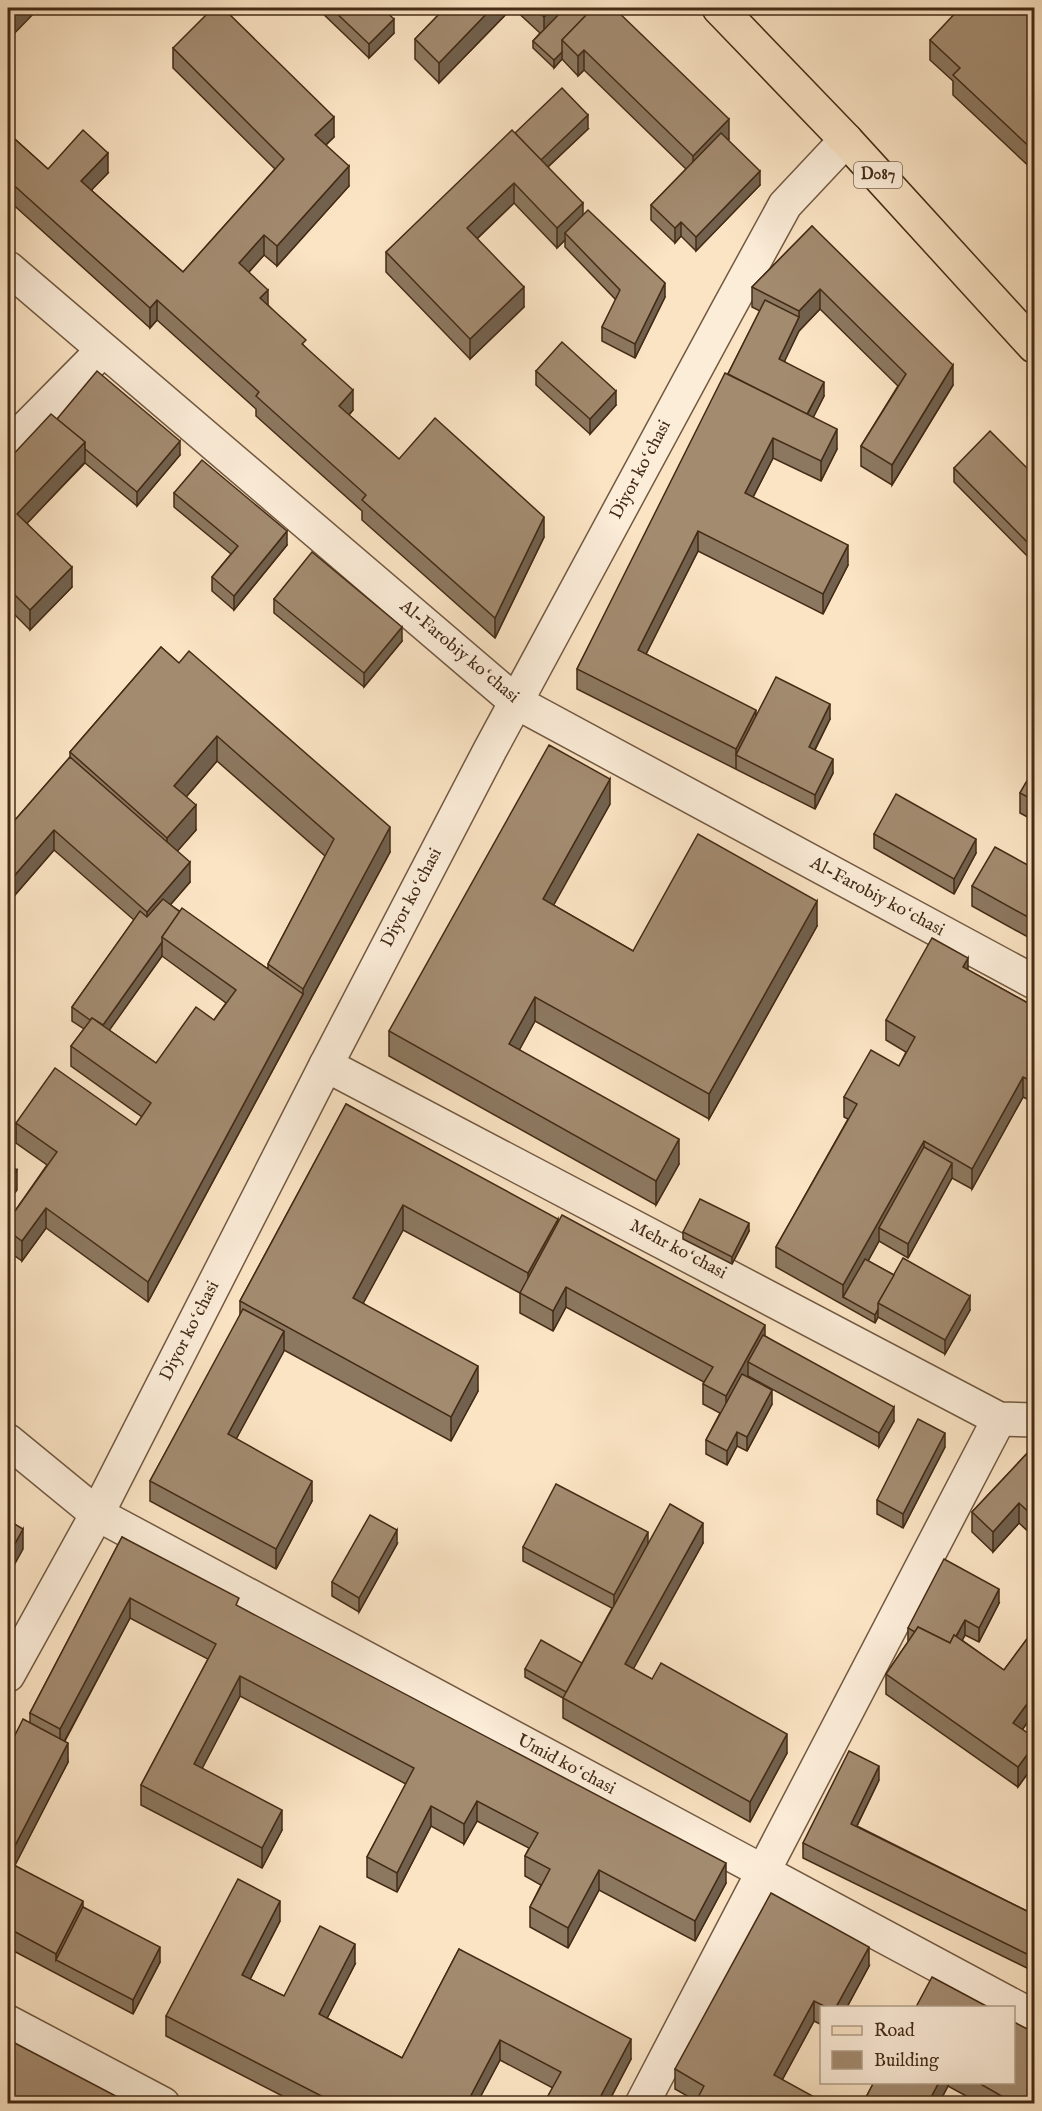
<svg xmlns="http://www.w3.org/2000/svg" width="1042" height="2111" viewBox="0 0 1042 2111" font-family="'IM FELL English',serif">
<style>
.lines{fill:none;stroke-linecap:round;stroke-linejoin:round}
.minor-casing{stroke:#725941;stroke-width:36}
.major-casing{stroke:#442b15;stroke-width:36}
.minor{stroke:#fcedd9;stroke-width:33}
.major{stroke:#fbe4c4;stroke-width:33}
.wall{fill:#8c7860;stroke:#442b15;stroke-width:1.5;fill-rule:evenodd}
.shaded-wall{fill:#72614e;stroke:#442b15;stroke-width:1.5}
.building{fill:#a38b70;stroke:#442b15;stroke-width:1.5}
.labels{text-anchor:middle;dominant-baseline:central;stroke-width:5;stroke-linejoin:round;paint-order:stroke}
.shield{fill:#fcedd9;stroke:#7b6550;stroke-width:1.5}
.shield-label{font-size:16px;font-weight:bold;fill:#442b15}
.street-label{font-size:18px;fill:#442b15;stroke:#fcedd9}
</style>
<rect width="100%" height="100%" fill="#fbe4c4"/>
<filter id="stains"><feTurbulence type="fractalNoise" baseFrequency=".00333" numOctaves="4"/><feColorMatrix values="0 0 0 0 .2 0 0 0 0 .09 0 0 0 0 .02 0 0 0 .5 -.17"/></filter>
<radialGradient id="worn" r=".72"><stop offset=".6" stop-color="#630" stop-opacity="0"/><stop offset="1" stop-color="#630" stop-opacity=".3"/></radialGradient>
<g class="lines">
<defs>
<g id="minor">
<polyline points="8,268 516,702 1034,982"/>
<polyline points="8,446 103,350"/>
<polyline points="326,1065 999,1419 1034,1420"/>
<polyline points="8,1441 97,1514 1034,2017"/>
<polyline points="8,1675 97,1514 326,1065 490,750 727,311 785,205 846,140"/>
<polyline points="8,2022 163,2104"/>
<polyline points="642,2104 999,1419"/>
</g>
<polyline id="major" points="719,8 846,140 1034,346"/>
</defs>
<use href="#minor" class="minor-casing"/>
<use href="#major" class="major-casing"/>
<use href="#minor" class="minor"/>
<use href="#major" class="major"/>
</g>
<g class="wall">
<polygon points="317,8 382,8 394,33 369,58"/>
<polygon points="445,8 512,8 439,83 415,59 415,39"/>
<polygon points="513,8 614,8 729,139 728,140 760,185 696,251 681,236 675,243 651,220 651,205 686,169 584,70 578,76 562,59 554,68 533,48 533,41 540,33"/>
<polygon points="1035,8 1035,172 953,95 953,81 930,60 930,40"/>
<polygon points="173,48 334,137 326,145 349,186 277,266 264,255 249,272 268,305 306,348 353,410 349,415 399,459 544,537 495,638 362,520 362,511 256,416 256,409 157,320 150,328 8,200 8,133 48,169 108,173 91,190 183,272 275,169 173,68"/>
<polygon points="588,129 548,167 583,216 665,297 635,358 602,341 602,327 616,300 565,247 565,240 557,248 514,203 477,239 524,307 470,359 386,272 386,252 515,133"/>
<polygon points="812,226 953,385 892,485 861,466 861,446 898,386 820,309 799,331 784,361 824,396 813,417 837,449 821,481 773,458 753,497 848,565 823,614 698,551 646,654 756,715 830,719 815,750 833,773 815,809 577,689 577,669 760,311 752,307 752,287"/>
<polygon points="536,371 616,405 590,434 536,385"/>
<polygon points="57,419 180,455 137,506 85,463 27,523 72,587 30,630 8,608 8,460"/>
<polygon points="954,468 1035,476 1035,564 954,482"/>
<polygon points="174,493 287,545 234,610 212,591 212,577 231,554 174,507"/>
<polygon points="274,599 402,641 364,687 274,613"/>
<path d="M161 647 390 852 148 1302 46 1228 22 1261 8 1251V1221L47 1165 16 1143V1123L136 1125 142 1117 71 1066V1046L84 1029 72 1021V1007L134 920 54 850 8 903V828L70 757V752ZM217 761 325 856 268 964V969L170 905 190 882 177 851 196 830 186 797ZM162 956 226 1003 214 1020 156 1063 109 1030Z"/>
<polygon points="1035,767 1035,821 1020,813 1020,793"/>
<polygon points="610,804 553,905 633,951 817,926 709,1119 535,1021 519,1050 679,1164 656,1205 389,1056 389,1031"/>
<polygon points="874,834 976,853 954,894 874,848"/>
<polygon points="1035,869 1035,941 972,906 972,886"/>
<polygon points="968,970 1035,1007 1035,1103 1023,1097 972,1189 952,1178 908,1258 879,1241 868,1261 894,1275 970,1310 945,1354 878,1317 875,1323 776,1267 776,1247 848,1119 844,1117 844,1097 899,1066 906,1052 886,1040 886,1020"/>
<polygon points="346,1104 558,1224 765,1336 894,1421 879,1447 748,1376 747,1377 772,1404 747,1451 737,1446 727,1465 706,1454 706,1440 720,1413 703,1404 703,1384 704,1382 566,1307 553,1331 520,1313 520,1293 403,1230 363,1303 478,1391 451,1441 284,1350 236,1439 312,1501 276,1569 150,1501 150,1481 240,1316 240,1301"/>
<polygon points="749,1231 732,1264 683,1239 683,1232"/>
<polygon points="1035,1445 1035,1538 1019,1523 993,1552 972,1532 972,1512"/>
<polygon points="945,1447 903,1528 877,1514 877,1500"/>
<polygon points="122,1537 239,1607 726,1883 695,1941 599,1890 568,1948 530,1927 530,1907 541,1885 525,1876 525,1856 529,1848 477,1821 464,1844 431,1826 397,1892 367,1877 367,1857 406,1784 240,1696 202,1768 282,1830 262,1868 141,1805 141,1785 208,1659 130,1618 65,1741 68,1762 14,1865 83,1907 160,1962 133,2014 8,1948 8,1749 30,1722 30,1713"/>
<polygon points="703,1543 633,1669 787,1753 750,1822 563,1718 563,1698 525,1677 525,1669 582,1663 612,1608 523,1561 523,1547"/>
<polygon points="397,1544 359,1612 332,1596 332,1582"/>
<polygon points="999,1603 979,1642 965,1635 962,1640 1004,1670 1035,1628 1035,1724 1029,1720 1022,1730 1035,1738 1035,1763 1018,1787 886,1694 886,1674 908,1642 908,1628"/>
<polygon points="879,1780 857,1826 1035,1915 1035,1972 803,1858 803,1843"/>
<polygon points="280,1921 250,1979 284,1996 355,1964 327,2018 402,2058 459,1949 631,2059 608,2103 544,2103 553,2088 500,2060 477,2103 296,2103 166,2036 166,2016"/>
<polygon points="869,1966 847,2007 822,2007 822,2025 814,2021 782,2080 696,2101 675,2089 675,2069"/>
<polygon points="874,2082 1014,2082 1035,2103 979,2103 948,2086 939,2103 863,2103"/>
</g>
<g class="shaded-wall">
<polygon points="20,8 39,8 8,40 8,20"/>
<polygon points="492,8 512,8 439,83 439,63"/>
<polygon points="553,8 572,8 544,37 544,17"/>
<polygon points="394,19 394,33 369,58 369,44"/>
<polygon points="584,50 584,70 578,76 578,56"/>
<polygon points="562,52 562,59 554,68 554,60"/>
<polygon points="1035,83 1035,103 1027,91"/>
<polygon points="588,115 588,129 538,176 538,162"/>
<polygon points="334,117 334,137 315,155 315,135"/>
<polygon points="729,119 729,139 693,176 693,156"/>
<polygon points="108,153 108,173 81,201 81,181"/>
<polygon points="349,166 349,186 277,266 277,246"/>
<polygon points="760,171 760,185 696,251 696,237"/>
<polygon points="514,183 514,203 467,248 467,228"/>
<polygon points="583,203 583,223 565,233 565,240 557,248 557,228"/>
<polygon points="681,222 681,236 675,243 675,228"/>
<polygon points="264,235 264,255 239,283 239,263"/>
<polygon points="665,283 665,297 635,358 635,344"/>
<polygon points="524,287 524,307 470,359 470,339"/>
<polygon points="820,289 820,309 799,331 779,373 779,359 799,317 799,311"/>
<polygon points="268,290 268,310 260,298"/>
<polygon points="157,300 157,320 150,328 150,308"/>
<polygon points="953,365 953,385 892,485 892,465"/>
<polygon points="824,382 824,396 805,434 805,419"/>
<polygon points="353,390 353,410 339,426 339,406"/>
<polygon points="616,391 616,405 590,434 590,419"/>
<polygon points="837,429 837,449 821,481 821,461"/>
<polygon points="773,438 773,458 745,513 745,493"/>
<polygon points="180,441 180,455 137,506 137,492"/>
<polygon points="85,442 85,462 17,534 17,514"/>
<polygon points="544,517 544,537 495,638 495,618"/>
<polygon points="287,531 287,545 234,610 234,596"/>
<polygon points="698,531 698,551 638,670 638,650"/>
<polygon points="848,545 848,565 823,614 823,594"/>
<polygon points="72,567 72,587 30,630 30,610"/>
<polygon points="402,627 402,641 364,687 364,673"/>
<polygon points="830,704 830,719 809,761 809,747"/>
<polygon points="756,710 756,730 736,755 736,769 736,749"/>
<polygon points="217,736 217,761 174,811 174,786"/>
<polygon points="833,759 833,773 815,809 815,795"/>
<polygon points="610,779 610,804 543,924 543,899"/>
<polygon points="196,805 196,830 167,863 167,838"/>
<polygon points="390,827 390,852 148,1302 148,1282 303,994 303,989"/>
<polygon points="54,830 54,850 8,903 8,883"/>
<polygon points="976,839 976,853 954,894 954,879"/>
<polygon points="190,862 190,882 147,932 147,912"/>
<polygon points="817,901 817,926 709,1119 709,1094"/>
<polygon points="162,942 162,956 101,1042 101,1028"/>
<polygon points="968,958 968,978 963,967"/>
<polygon points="535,997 535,1021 509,1069 509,1044"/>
<polygon points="1023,1077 1023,1097 972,1189 972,1169"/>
<polygon points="679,1139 679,1164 656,1205 656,1181"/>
<polygon points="924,1141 924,1161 879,1228 879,1241 847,1299 843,1297 843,1285"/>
<polygon points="952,1163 952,1178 908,1258 908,1244"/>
<polygon points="17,1170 17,1190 8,1202 8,1182"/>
<polygon points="403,1205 403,1230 353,1322 353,1298"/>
<polygon points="46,1208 46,1228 22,1261 22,1241"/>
<polygon points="558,1219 558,1243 528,1298 528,1273"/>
<polygon points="749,1223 749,1231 732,1264 732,1257"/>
<polygon points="566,1287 566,1307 553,1331 553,1311"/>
<polygon points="970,1296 970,1310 945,1354 945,1340"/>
<polygon points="878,1309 878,1317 875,1323 875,1315"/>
<polygon points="765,1325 765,1345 748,1362 748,1376 726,1416 726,1396"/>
<polygon points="284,1331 284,1351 228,1454 228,1434"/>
<polygon points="478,1366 478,1391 451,1441 451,1417"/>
<polygon points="772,1390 772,1404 747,1451 747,1437"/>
<polygon points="894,1407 894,1421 879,1447 879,1433"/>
<polygon points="737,1432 737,1446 727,1465 727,1451"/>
<polygon points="945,1433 945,1447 903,1528 903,1514"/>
<polygon points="312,1481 312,1501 276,1569 276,1549"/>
<polygon points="1019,1503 1019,1523 993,1552 993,1532"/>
<polygon points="703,1523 703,1543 625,1684 625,1664"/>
<polygon points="23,1529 23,1549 8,1576 8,1556"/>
<polygon points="397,1530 397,1544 359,1612 359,1598"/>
<polygon points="648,1532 648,1546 614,1609 614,1595"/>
<polygon points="999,1589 999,1603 979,1642 979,1628"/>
<polygon points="130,1598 130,1618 60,1749 60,1729"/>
<polygon points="965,1620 965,1635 950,1663 950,1649"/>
<polygon points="240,1676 240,1696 194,1784 194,1764"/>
<polygon points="1035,1693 1035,1710 1029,1706 1029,1720 1013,1743 1013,1723"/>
<polygon points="787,1734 787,1753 750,1822 750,1802"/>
<polygon points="68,1743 68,1762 8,1879 8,1859"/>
<polygon points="1035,1744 1035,1763 1018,1787 1018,1767"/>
<polygon points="879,1766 879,1780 851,1838 851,1824"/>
<polygon points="477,1801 477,1821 464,1844 464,1824"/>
<polygon points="431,1806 431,1826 397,1892 397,1873"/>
<polygon points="282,1810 282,1830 262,1868 262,1848"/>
<polygon points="726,1863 726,1883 695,1941 695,1921"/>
<polygon points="599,1870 599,1890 568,1948 568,1928"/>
<polygon points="83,1901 83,1921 56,1960 56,1954"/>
<polygon points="280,1901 280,1921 242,1995 242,1975"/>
<polygon points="355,1944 355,1964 319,2034 319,2014"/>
<polygon points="160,1947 160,1962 133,2014 133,2000"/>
<polygon points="869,1947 869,1966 847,2007 836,2007"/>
<polygon points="814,2001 814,2021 774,2095 774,2075"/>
<polygon points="631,2039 631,2059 608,2103 597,2103"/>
<polygon points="500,2040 500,2060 477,2103 468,2103 468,2101"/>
<polygon points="939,2082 948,2082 948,2086 939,2103 928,2103"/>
</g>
<g class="building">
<polygon points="8,8 20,8 8,20"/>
<polygon points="213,8 223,8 334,117 315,135 349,166 277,246 264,235 239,263 268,290 260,298 306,340 302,344 353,390 339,406 399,459 435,418 544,517 495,618 362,500 366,495 256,396 259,392 157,300 150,308 8,180 8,133 48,169 83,130 108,153 81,181 183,272 284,159 173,48"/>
<polygon points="331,8 382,8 394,19 369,44"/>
<polygon points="445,8 492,8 439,63 415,39"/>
<polygon points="534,8 553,8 544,17"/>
<polygon points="565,8 593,8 562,40 562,52 554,60 533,41"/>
<polygon points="593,8 614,8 729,119 693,156 584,50 578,56 562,40"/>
<polygon points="960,8 1035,8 1035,83 1027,91 1035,98 1035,152 953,75 960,68 930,40"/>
<polygon points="562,88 588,115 541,160 515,133"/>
<polygon points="512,130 583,203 557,228 514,183 467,228 524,287 470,339 386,252"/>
<polygon points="721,133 760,171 696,237 681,222 675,228 651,205"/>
<polygon points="588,210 665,283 635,344 602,327 620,290 565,233"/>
<polygon points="812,226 953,365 892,465 861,446 906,374 820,289 799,311 752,287"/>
<polygon points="765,300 799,317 779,359 824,382 807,414 728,374"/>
<polygon points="562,342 616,391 590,419 536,371"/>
<polygon points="97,371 180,441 137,492 85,449 85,442 57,419"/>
<polygon points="725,373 837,429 821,461 773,438 745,493 848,545 823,594 698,531 638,650 756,710 736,749 577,669"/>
<polygon points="51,414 85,442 17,514 72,567 30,610 8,588 8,460"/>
<polygon points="990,431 1035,476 1035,550 954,468"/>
<polygon points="202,460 287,531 234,596 212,577 238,546 174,493"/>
<polygon points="312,552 402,627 364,673 274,599"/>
<polygon points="161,647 179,663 189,651 390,827 303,989 268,964 334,839 217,736 174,786 196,805 167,838 70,752"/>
<polygon points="776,677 830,704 809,747 833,759 815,795 736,755"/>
<polygon points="549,745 610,779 543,899 633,951 698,834 817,901 709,1094 535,997 509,1044 679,1139 656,1181 389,1031"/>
<polygon points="70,757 190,862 147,912 54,830 8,883 8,828"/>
<polygon points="1035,767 1035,801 1020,793"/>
<polygon points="896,794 976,839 954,879 874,834"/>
<polygon points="995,847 1035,869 1035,921 972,886"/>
<polygon points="163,899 180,912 162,937 162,942 103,1025 92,1018 90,1020 72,1007 140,911 147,917"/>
<polygon points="182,908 303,994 148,1282 46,1208 22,1241 8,1231 8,1221 57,1152 16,1123 55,1068 136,1125 151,1103 71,1046 92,1018 156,1063 196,1007 214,1020 236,990 162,937"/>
<polygon points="932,938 968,958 963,967 1035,1007 1035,1083 1023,1077 972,1169 924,1141 843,1285 776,1247 857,1104 844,1097 871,1050 899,1066 915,1037 886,1020"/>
<polygon points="346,1104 558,1219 528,1273 403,1205 353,1298 478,1366 451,1417 240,1301"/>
<polygon points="924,1147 952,1163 908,1244 879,1228"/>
<polygon points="8,1163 17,1170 8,1182"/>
<polygon points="700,1199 749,1223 732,1257 683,1232"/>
<polygon points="562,1215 765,1325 726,1396 703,1384 713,1367 566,1287 553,1311 520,1293"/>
<polygon points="903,1258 970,1296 945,1340 878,1303"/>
<polygon points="865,1259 894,1275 878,1303 878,1309 875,1315 843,1297"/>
<polygon points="243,1309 284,1331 228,1434 312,1481 276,1549 150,1481"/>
<polygon points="763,1335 894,1407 879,1433 748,1362"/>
<polygon points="742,1374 772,1390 747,1437 737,1432 727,1451 706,1440"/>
<polygon points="918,1419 945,1433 903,1514 877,1500"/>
<polygon points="1035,1445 1035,1518 1019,1503 993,1532 972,1512"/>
<polygon points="556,1484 648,1532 614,1595 523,1547"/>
<polygon points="670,1504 703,1523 625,1664 652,1679 661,1663 787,1734 750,1802 563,1698"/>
<polygon points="370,1515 397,1530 359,1598 332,1582"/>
<polygon points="8,1520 23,1529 8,1556"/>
<polygon points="122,1537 239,1598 236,1605 726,1863 695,1921 599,1870 568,1928 530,1907 550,1869 525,1856 538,1833 477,1801 464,1824 431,1806 397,1873 367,1857 414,1768 240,1676 194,1764 282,1810 262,1848 141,1785 216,1644 130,1598 60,1729 30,1713"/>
<polygon points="944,1559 999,1589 979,1628 965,1620 956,1636 954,1635 950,1643 918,1627 915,1632 908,1628"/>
<polygon points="918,1627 950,1643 954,1635 1004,1670 1035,1628 1035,1693 1013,1723 1035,1738 1035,1744 1018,1767 886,1674"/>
<polygon points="541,1640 582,1663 566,1692 525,1669"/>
<polygon points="1035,1699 1035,1710 1029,1706"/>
<polygon points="23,1719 68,1743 8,1859 8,1749"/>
<polygon points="849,1751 879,1766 851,1824 1035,1915 1035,1958 803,1843"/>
<polygon points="8,1862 83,1901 56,1954 8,1928"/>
<polygon points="238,1879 280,1901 242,1975 284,1996 320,1926 355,1944 319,2014 402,2058 459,1949 631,2039 597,2103 544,2103 561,2072 500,2040 468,2101 473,2103 335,2103 166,2016"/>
<polygon points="771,1893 869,1947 836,2007 826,2007 814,2001 774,2075 825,2103 695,2103 704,2086 675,2069"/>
<polygon points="83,1907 160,1947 133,2000 56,1960"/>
<polygon points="932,1977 988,2007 916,2007"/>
<polygon points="1014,2022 1035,2033 1035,2103 1012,2103 1012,2102 977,2082 1014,2082"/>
<polygon points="9,2040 129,2103 8,2103 8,2042"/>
<polygon points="874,2082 939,2082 928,2103 863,2103"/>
</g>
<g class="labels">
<rect class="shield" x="854" y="162" width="48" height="26" rx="4.5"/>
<g class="shield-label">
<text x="878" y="175">D087</text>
</g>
<g class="street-label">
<text transform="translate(641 470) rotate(-62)">Diyor koʻchasi</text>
<text transform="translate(459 652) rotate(40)">Al-Farobiy koʻchasi</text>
<text transform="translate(877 897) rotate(28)">Al-Farobiy koʻchasi</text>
<text transform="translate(412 898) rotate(-62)">Diyor koʻchasi</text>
<text transform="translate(678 1250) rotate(28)">Mehr koʻchasi</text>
<text transform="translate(190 1331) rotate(-63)">Diyor koʻchasi</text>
<text transform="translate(566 1765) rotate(28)">Umid koʻchasi</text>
</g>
</g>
<rect width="1042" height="2111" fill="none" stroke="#fbe4c4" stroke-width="30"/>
<rect x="9" y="9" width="1024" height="2093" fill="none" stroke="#442b15" stroke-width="3"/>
<rect x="15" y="15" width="1012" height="2081" fill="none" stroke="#442b15" stroke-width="1.5"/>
<rect x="820" y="2006" width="195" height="78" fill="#fcedd9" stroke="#b29f8b" stroke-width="1.5"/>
<rect x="832" y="2026" width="30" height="9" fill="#fbe4c4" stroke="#b29f8b" stroke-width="1.5"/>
<text x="874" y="2036" font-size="18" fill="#442b15">Road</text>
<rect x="832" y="2051" width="30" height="18" fill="#a38b70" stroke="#b29f8b" stroke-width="1.5"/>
<text x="874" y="2066" font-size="18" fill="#442b15">Building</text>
<rect width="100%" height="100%" filter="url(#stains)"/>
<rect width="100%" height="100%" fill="url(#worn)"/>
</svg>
